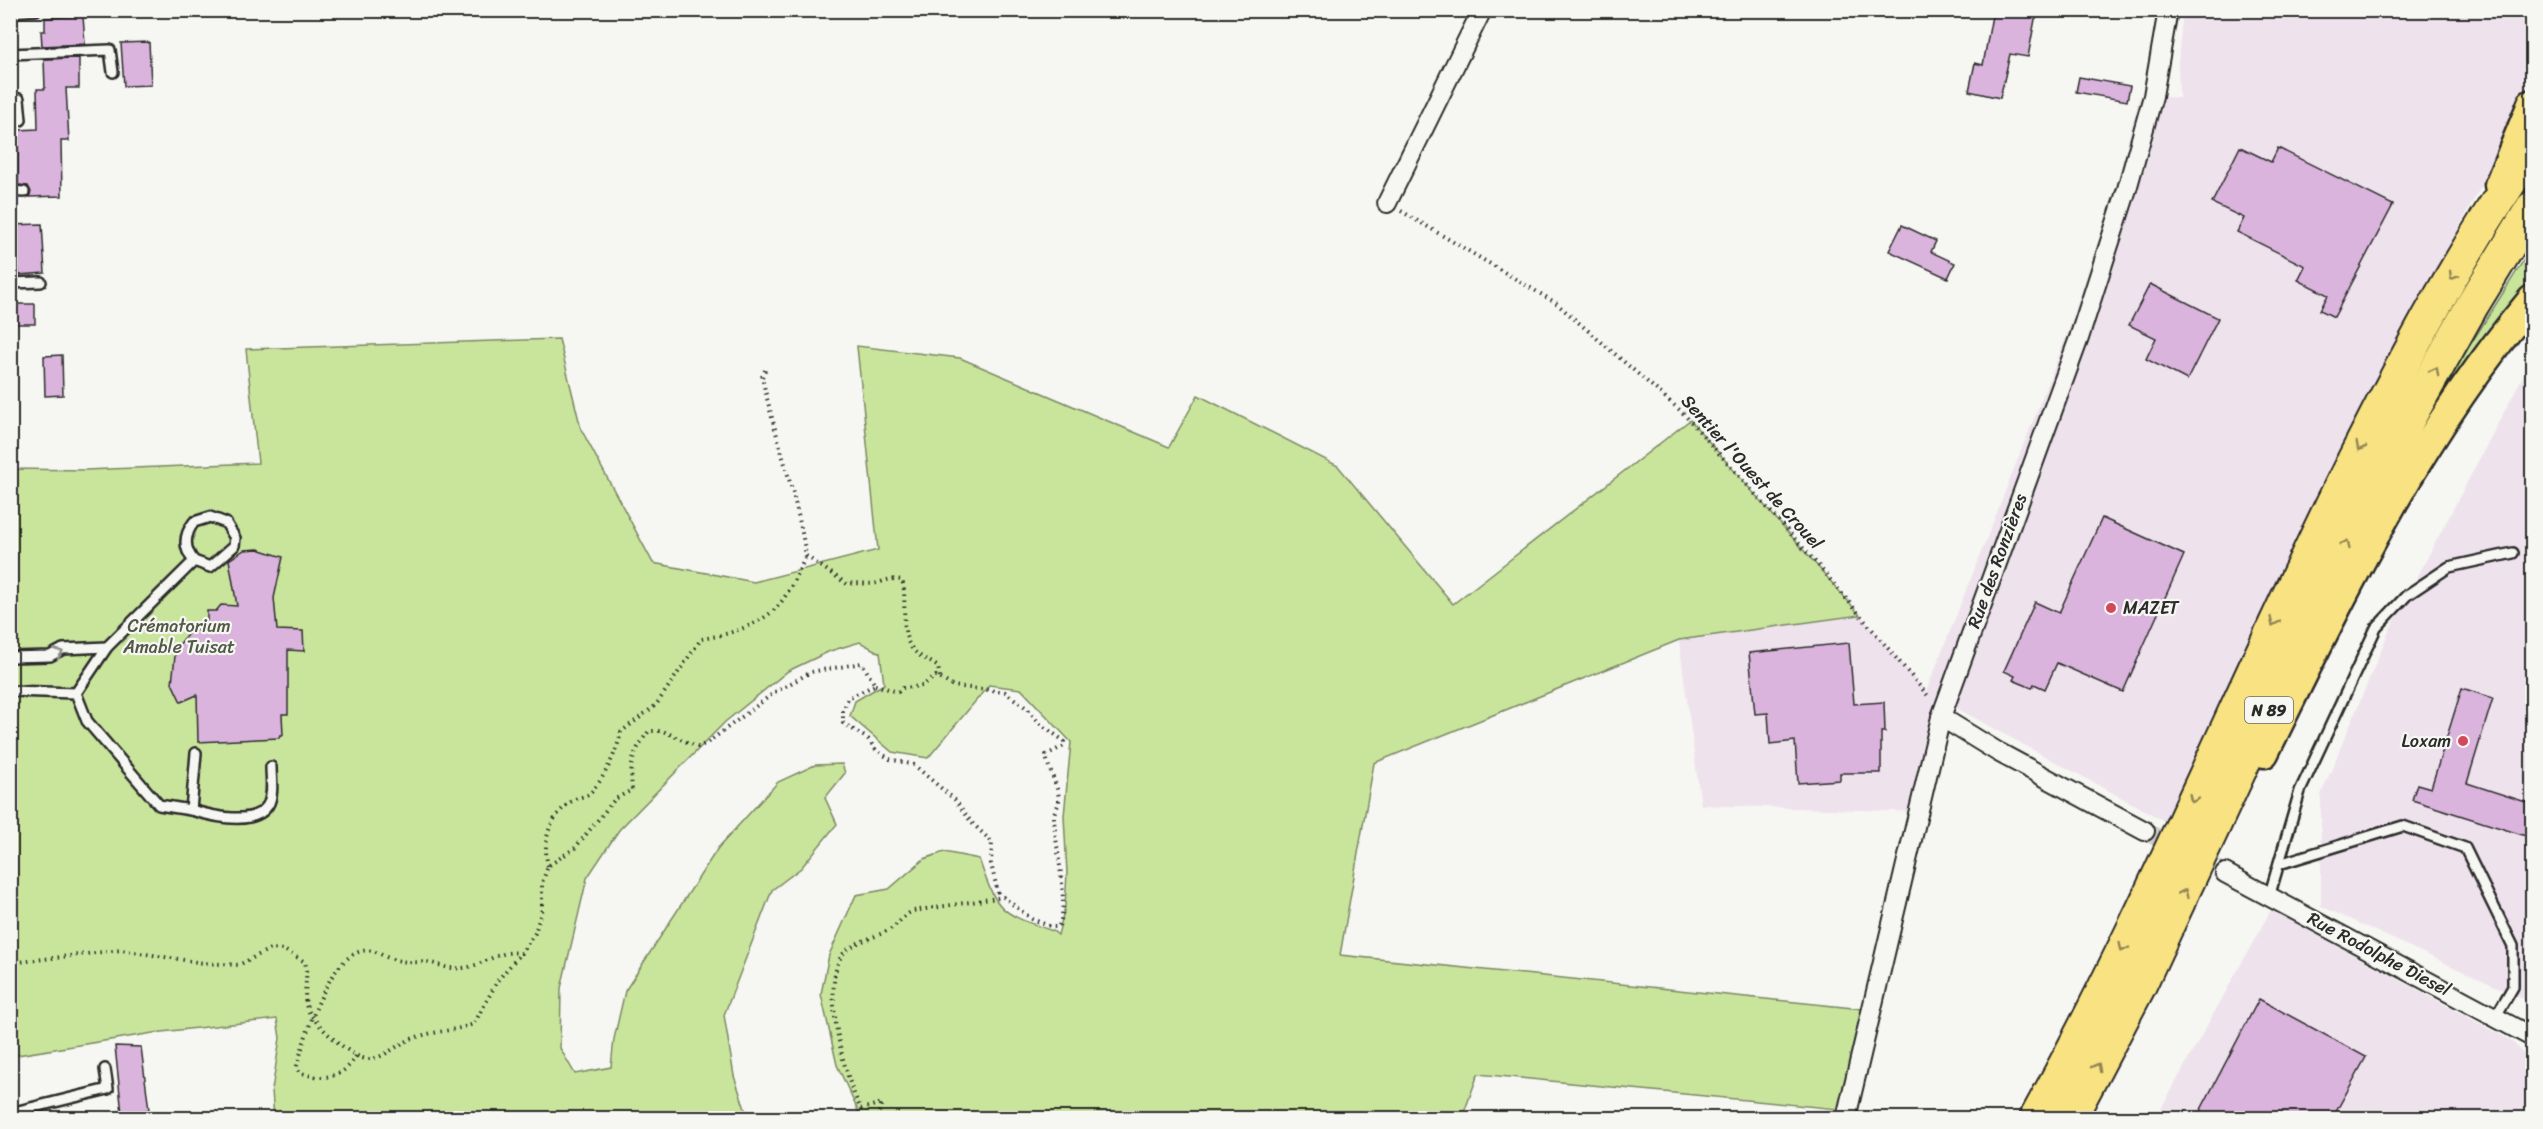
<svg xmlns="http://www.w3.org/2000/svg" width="2543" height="1129" viewBox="0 0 2543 1129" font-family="Sriracha,sans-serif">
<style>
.built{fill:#eee2ec}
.green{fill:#c9e59c;stroke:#7a8864;stroke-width:1.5}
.building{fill:#dab4dd;stroke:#2b2b2b;stroke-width:1.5}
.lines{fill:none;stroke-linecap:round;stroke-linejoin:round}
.minor-tunnel{stroke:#cdcdca;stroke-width:18;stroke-dasharray:18 9;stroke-linecap:butt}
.service-casing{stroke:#2b2b2b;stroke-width:14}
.minor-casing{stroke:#2b2b2b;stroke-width:22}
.trunk-casing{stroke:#2b2b2b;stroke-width:33}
.motorway-casing{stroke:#2b2b2b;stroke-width:36}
.path{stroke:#2b2b2b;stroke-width:4;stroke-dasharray:1.5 4.5;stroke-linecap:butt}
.service{stroke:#f6f6f2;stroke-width:9}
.minor{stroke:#f6f6f2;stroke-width:18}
.trunk{stroke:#f8e281;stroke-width:28}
.motorway{stroke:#f8e281;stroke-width:32}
.oneway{stroke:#928656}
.oneway2{stroke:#90908e}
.poi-dot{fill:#d1495b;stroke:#f6f6f2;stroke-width:2}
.labels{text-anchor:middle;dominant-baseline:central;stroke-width:4.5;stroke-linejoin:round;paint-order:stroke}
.shield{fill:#f6f6f2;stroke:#686867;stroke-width:1.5}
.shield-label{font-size:16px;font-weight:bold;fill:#2b2b2b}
.street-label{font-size:18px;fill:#2b2b2b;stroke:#f6f6f2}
.poi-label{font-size:18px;fill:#2b2b2b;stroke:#f6f6f2;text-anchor:start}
.park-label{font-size:18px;fill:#525a47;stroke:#f6f6f2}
</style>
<rect width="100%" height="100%" fill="#f6f6f2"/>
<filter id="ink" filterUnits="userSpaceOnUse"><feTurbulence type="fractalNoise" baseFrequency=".0167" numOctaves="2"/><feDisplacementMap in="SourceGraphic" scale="12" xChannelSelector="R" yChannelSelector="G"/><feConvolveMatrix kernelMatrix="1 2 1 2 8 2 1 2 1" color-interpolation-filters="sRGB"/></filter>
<g filter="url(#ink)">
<g class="built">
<polygon points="2183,11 2532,11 2532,62 2531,94 2353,423 2170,824 1949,704 1922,812 1701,805 1679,640 1860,615 1926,692 2067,335 2117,184 2139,99 2153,96 2179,98 2178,62"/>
<polygon points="2532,359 2532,1003 2321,906 2321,795 2390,629"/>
<polygon points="2271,910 2510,1040 2532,1061 2532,1118 2156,1118"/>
</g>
<g class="green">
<polygon points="2532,247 2532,285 2433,413 2460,361"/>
<path d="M559 339 581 429 653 563 754 582 878 550 857 346 960 358 1169 447 1198 395 1338 466 1453 604 1690 420 1860 615 1679 640 1374 763 1340 955 1872 1010 1848 1110 1478 1074 1462 1118H858L859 1113 837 1065 821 994 829 955 856 895 889 889 924 859 944 852 979 859C997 912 1000 913 1053 931L1058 935 1065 907 1067 873 1064 816 1071 742 1021 689 989 685 928 758 892 752 850 716 855 701 884 684 880 653 860 642 830 651 788 671 725 722 619 830 587 878 561 988 560 1048 575 1074 611 1067 614 1039 625 991 718 848 778 782 815 765 842 764 845 773 825 798 837 824 801 868 772 890 724 1015 734 1076 748 1118H274L272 1090 280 1038 277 1019 153 1033 11 1056V469L85 470 258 463 246 349Z"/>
</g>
<g class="building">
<polygon points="1993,10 2036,14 2028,57 2010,54 2000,98 1969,91 1975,63 1983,65"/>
<polygon points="83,16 85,44 42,46 41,31 45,31 45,18"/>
<polygon points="149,42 151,85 124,86 121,43"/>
<polygon points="79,58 79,88 66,88 69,141 61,141 62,196 29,197 31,192 28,186 18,185 18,130 38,129 37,89 45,89 44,59"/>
<polygon points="2079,77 2130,86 2127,101 2076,92"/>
<polygon points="2240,147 2271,162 2278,148 2393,205 2334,317 2320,310 2328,295 2298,280 2305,266 2237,232 2244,218 2212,203"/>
<polygon points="42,224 45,273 19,275 17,249 10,249 10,225"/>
<polygon points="1902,225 1936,241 1931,252 1955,263 1948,278 1889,251"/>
<polygon points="2150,284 2218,318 2187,380 2146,359 2156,338 2129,325"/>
<rect x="10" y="304" width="25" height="20"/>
<polygon points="62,355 63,395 45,396 44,356"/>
<polygon points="2102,518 2184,555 2123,692 2057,663 2045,689 2034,684 2032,688 2013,680 2015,676 2004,671 2035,602 2059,613"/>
<polygon points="258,549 283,557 274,598 277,630 303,631 304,651 288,650 288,714 282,714 283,735 280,735 279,738 198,742 197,695 181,702 172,683 175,656 178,646 190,631 207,630 207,611 216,611 221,605 237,606 229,560 244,550"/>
<polygon points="1849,643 1854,704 1884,702 1885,732 1881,732 1881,773 1840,773 1840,780 1798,783 1795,741 1770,744 1768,713 1755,714 1749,653"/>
<polygon points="2462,688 2493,698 2467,783 2532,804 2532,838 2412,800 2417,784 2431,788"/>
<polygon points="2259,999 2366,1057 2332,1119 2196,1119"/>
<polygon points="115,1046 141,1047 149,1110 122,1114"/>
</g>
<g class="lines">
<polyline class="minor-tunnel" points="2145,831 2225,873"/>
<defs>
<g id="service">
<polyline points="10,12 36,10"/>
<polyline points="10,54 110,50 113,72"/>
<polyline points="10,98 19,99 21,120"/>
<polyline points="10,191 24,192"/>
<polyline points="10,283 41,282"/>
<polyline points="10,657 50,656 63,649 107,647"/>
<polyline points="10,691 76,693 87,721 159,805 191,810 196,753"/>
<path d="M76 693 107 647 194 561 210 567 234 546 235 538 226 523 210 517 194 522C184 535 183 548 194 561"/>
<path d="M191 810C211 816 255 827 268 805 274 794 271 779 271 767"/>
<polyline points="2279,864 2403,826 2465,848 2513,946 2513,987 2496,1016"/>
<polyline points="2269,897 2300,791 2376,628 2407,595 2449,567 2513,553"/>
<polyline points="10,1113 108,1089 105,1069"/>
</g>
<g id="minor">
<polyline points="1387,203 1482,10"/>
<polyline points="1941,717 1998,752 2145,831"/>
<polyline points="2225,873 2532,1037"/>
<polyline points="1846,1118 1941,717 2079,338 2127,189 2153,96 2168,10"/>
</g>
<g id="trunk">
<polyline points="2499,185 2532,104"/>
<path d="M2264 753C2344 591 2415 440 2532 300"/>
</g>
<g id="motorway">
<path d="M2036 1118C2153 906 2244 680 2352 463 2406 356 2463 248 2532 150"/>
<polyline points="2070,1118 2140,985 2344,547 2409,418 2473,304 2532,208"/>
</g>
</defs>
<use href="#service" class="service-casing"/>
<use href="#minor" class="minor-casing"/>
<use href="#trunk" class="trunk-casing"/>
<use href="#motorway" class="motorway-casing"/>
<g class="path">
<polyline points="11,40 15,24"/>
<polyline points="1401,211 1556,303 1682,412 1812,558 1929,697"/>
<path d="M765 370 762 377C775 437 797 495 806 556L847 584C856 582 870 585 877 583 889 580 888 578 902 580 908 600 899 630 911 647 918 657 929 660 938 667L940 677"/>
<path d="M875 685 898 692 903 688 922 686 936 676 953 686 1005 692 1028 709 1039 723 1064 741V746L1046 755C1048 770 1058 784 1059 799 1059 807 1054 810 1054 816 1054 842 1071 906 1058 927H1052L1032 919 1003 897 913 911C904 915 900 922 892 928 877 938 855 940 843 954 820 983 844 1078 861 1109L882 1103 877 1118"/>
<path d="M548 866C542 840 549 817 572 801 577 797 585 797 589 794 603 782 618 749 621 732L656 705 701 639C727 635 759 626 778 606 790 592 798 572 806 556"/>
<path d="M10 963 121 950 203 963 239 965 270 949 284 950 305 962C309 978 302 993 307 1008 312 1022 354 1061 369 1059 384 1058 394 1047 407 1041 427 1031 452 1032 474 1024L498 980 521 953"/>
<path d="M356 1056C343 1079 322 1081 299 1072L297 1066C305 1037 331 943 372 951 378 952 383 956 389 958 402 962 412 963 425 962 434 962 443 968 452 968 481 971 494 949 521 953L535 933 542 909V883L548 866 575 848 615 799 632 790C630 763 632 753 649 731H663L698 747 707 743 775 692 811 672 862 663 875 685 848 698 843 711V723L868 739 876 750 890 759 914 765 955 800 972 823 992 842 991 864 999 897"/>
</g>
<use href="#service" class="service"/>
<use href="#minor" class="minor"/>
<use href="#trunk" class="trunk"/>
<use href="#motorway" class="motorway"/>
</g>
<defs><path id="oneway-chevron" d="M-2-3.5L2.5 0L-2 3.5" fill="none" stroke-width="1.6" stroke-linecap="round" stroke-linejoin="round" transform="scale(1.5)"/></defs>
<g class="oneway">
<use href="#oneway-chevron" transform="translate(2453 276) rotate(121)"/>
<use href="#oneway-chevron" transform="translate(2435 371) rotate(-61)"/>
<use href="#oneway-chevron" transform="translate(2360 447) rotate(117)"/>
<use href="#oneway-chevron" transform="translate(2346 544) rotate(-64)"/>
<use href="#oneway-chevron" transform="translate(2274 622) rotate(115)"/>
<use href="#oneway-chevron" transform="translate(2193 799) rotate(115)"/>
<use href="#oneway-chevron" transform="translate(2184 893) rotate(-65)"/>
<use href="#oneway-chevron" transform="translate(2123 948) rotate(116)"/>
<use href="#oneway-chevron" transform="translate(2097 1067) rotate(-62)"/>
</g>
<use class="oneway2" href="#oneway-chevron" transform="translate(59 653) rotate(-20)"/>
</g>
<g class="poi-dot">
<circle cx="2111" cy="608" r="6"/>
<circle cx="2463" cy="741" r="6"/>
</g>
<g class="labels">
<rect class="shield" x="2245" y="697" width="48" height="26" rx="4.5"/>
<g class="shield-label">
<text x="2269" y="710">N 89</text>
</g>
<g class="street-label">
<text transform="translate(1752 472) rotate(48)">Sentier l'Ouest de Crouel</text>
<text transform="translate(1997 561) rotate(-70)">Rue des Ronzières</text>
<text transform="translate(2379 954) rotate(28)">Rue Rodolphe Diesel</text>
</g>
<g class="poi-label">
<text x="2123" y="608">MAZET</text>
<text x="2451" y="741" text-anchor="end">Loxam</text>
</g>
<g class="park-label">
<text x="179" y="626">Crématorium<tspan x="179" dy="21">Amable Tuisat</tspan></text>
</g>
</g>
<rect width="2543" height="1129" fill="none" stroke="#f6f6f2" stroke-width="36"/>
<rect x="18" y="18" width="2507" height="1093" fill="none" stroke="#2b2b2b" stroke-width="2" filter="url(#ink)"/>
</svg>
